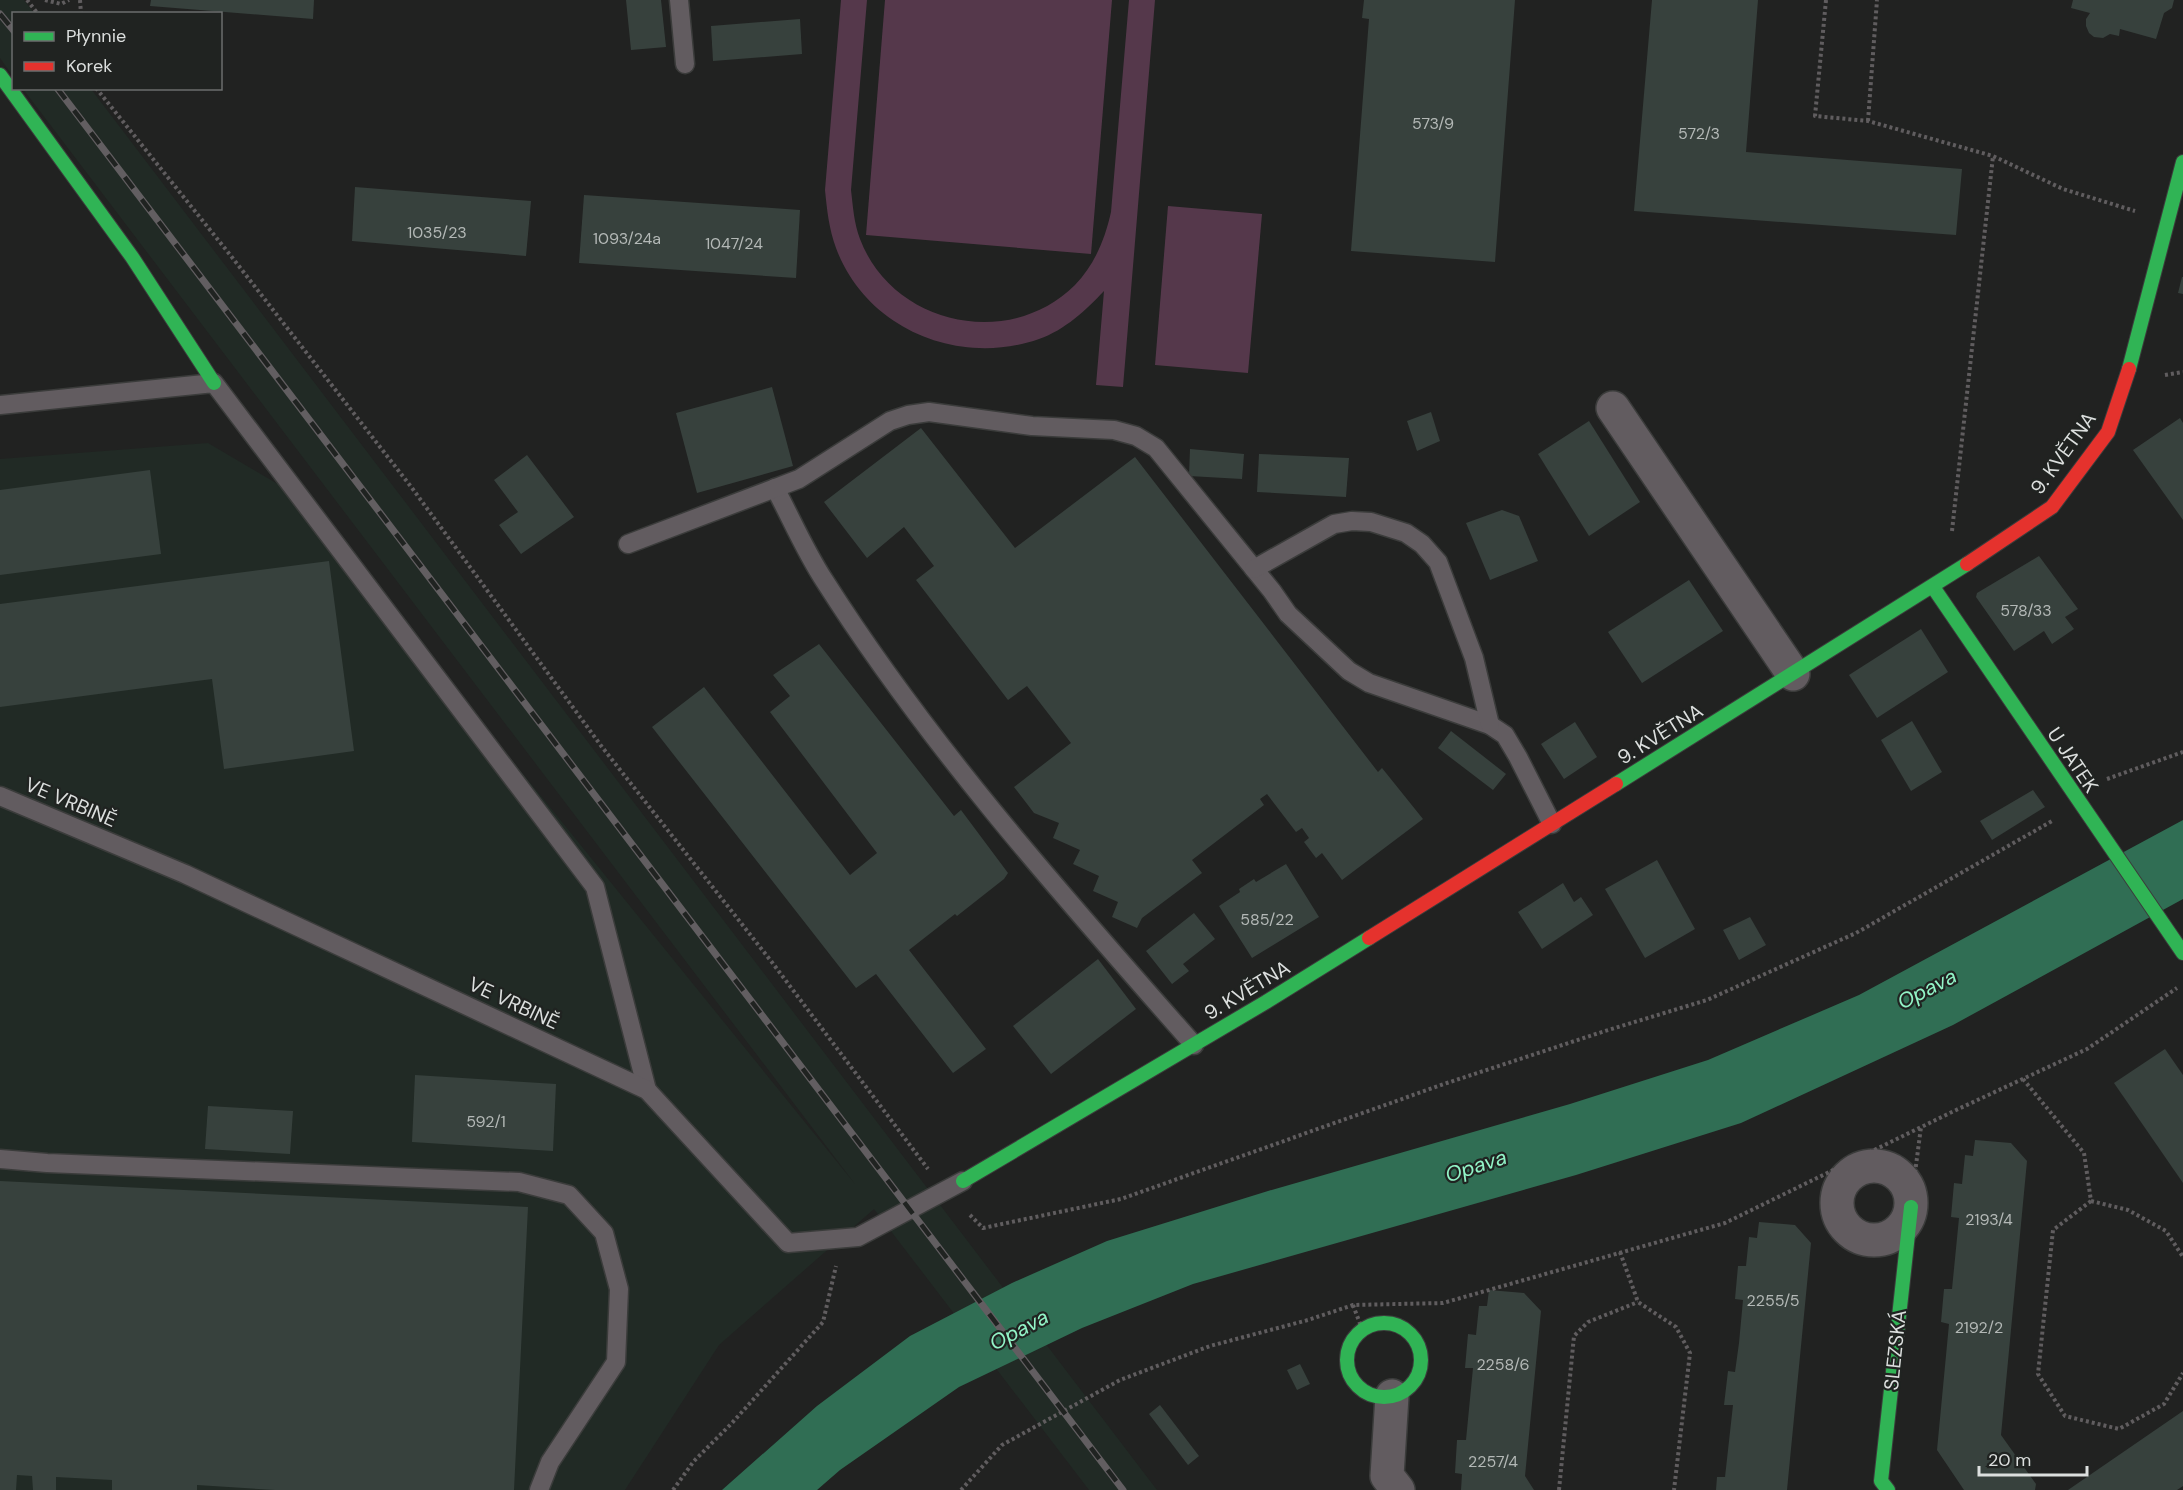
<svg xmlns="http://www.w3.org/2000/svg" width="2183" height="1490" viewBox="0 0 2183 1490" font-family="'DM Sans',sans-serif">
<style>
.built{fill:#212a25}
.green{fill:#55384b}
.water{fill:#306e54}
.building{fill:#37413d}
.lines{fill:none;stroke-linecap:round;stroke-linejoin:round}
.lane-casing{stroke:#3b3c3b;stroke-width:21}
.street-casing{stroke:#3b3c3b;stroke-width:36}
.fast-casing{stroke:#3b3c3b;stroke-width:16}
.jam-casing{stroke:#3b3c3b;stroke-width:16}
.path{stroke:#605d5f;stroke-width:4;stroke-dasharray:3 3;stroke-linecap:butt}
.lane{stroke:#625c60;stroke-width:18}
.street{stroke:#625c60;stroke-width:33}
.fast{stroke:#30b455;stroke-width:14}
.jam{stroke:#e5322d;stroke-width:14}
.rail-casing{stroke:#625e61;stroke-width:7}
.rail{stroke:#202321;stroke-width:4.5;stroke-dasharray:14;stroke-linecap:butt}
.labels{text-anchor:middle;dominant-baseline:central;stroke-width:4.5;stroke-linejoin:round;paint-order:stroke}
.number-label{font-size:16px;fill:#b3b8b6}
.street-label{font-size:20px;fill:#dcdfde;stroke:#202321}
.water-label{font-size:21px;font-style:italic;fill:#92f4c7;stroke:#202321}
</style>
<rect width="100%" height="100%" fill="#212221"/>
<g class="built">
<polygon points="0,0 24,0 34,13 14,14 13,76 0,58"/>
<polygon points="23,89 91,89 1157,1490 1089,1490 874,1209 719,1345 625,1490 0,1490 0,459 208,443 298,496 855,1184"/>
</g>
<g class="green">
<path d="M841 0H867L851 190C853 207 854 223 860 239 893 326 1010 350 1075 285 1095 264 1105 239 1111 212L1129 0H1155L1123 387 1096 385 1104 291C1086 310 1065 330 1039 339 959 367 866 329 836 248 829 229 827 210 825 190Z"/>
<polygon points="885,0 1112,0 1091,254 866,235"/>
<polygon points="1168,206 1262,214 1248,373 1155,365"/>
</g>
<polygon class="water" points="2183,820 2183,899 1953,1025 1741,1123 1576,1175 1193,1284 1082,1328 959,1387 840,1470 817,1490 722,1490 817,1406 910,1336 1012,1283 1107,1241 1268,1191 1570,1104 1708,1060 1859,995"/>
<g class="building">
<polygon points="151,0 314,0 313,19 150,6"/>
<polygon points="626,0 661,0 666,47 631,50"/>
<polygon points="1364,0 1515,0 1495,262 1351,251 1369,19 1362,18"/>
<polygon points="1652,0 1758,0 1746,152 1962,169 1956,235 1634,211"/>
<polygon points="2073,0 2174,0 2172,8 2164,13 2156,39 2120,29 2119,36 2110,34 2103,38 2094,37 2089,33 2086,26 2086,19 2090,13 2071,8"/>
<polygon points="800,19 802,54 713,61 711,26"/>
<polygon points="355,187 531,201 526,256 352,241"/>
<polygon points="584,195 800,210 796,278 579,263"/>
<polygon points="2182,277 2183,277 2183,294 2178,293"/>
<polygon points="772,387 793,466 697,493 676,413"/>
<polygon points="1431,412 1440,441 1417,451 1407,421"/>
<polygon points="2180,418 2183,423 2183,520 2133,450"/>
<polygon points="1589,421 1640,502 1589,536 1538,454"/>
<polygon points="921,428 1015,548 1135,457 1378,772 1382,768 1423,819 1342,880 1322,853 1316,858 1304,842 1309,838 1302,828 1296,832 1267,794 1260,799 1264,805 1192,860 1202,873 1142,918 1137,928 1112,917 1118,902 1093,891 1099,876 1073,864 1080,850 1053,838 1059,823 1034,813 1014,787 1071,743 1027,686 1008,700 916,580 934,566 904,527 867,558 824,502"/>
<polygon points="1190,449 1244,454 1242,479 1189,476"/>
<polygon points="1259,454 1349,458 1346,497 1257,492"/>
<polygon points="527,455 574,517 521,554 499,525 518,512 494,480"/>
<polygon points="150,470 161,554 0,575 0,490"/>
<polygon points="1502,510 1519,516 1538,561 1490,580 1466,523"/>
<polygon points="2039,556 2078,609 2065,617 2074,629 2052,644 2044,631 2014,651 1976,597 1977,593"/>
<polygon points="329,561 354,751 224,769 212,679 0,707 0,604"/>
<polygon points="1689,580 1723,631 1642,683 1608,632"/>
<polygon points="1921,629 1948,672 1877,718 1849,675"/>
<polygon points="819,644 954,816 961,810 1008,873 1004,879 957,916 955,914 909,950 986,1049 953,1073 876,974 856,988 652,727 704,687 850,875 877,853 770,712 790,696 773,675"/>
<polygon points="1912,721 1942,772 1911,791 1881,740"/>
<polygon points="1575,722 1597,757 1564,779 1541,744"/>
<polygon points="1451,731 1506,774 1493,790 1438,748"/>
<polygon points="2033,790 2045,807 1992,840 1980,821"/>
<polygon points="1657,860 1695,929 1645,958 1605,889"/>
<polygon points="1286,864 1319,917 1252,958 1219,906 1240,892 1239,889 1254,879 1256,882"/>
<polygon points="1563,883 1574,902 1581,897 1593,915 1542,949 1518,912"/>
<polygon points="1194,913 1215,939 1183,964 1189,971 1172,984 1146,951"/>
<polygon points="1750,917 1766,945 1739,960 1723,930"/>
<polygon points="1098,959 1136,1009 1051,1074 1013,1026"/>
<polygon points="2165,1049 2183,1075 2183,1183 2114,1083"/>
<polygon points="415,1075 556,1084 553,1151 412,1142"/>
<polygon points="208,1106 293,1111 290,1154 205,1149"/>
<polygon points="1975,1140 2011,1143 2027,1161 2001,1435 2036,1484 2035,1490 1964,1490 1937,1450 1949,1324 1941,1322 1944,1289 1952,1289 1959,1218 1951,1217 1954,1183 1962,1184 1965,1155 1973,1156"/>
<polygon points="0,1181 528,1207 514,1490 275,1490 197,1485 197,1490 112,1490 112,1480 56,1477 56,1490 33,1490 32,1476 17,1475 16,1490 0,1490"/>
<polygon points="1759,1222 1795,1225 1811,1243 1787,1490 1716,1490 1717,1477 1725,1477 1733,1405 1724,1405 1728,1371 1735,1372 1739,1343 1743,1300 1735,1299 1738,1266 1746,1266 1749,1237 1757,1238"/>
<polygon points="1489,1290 1524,1293 1541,1311 1525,1476 1534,1490 1461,1490 1462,1474 1455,1473 1457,1440 1466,1440 1473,1368 1465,1368 1468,1334 1476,1335 1479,1306 1487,1306"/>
<polygon points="1300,1364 1310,1384 1297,1390 1287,1370"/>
<polygon points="1160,1405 1199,1456 1188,1465 1149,1414"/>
<polygon points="2183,1411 2183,1486 2177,1490 2068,1490"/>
</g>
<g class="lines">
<defs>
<g id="lane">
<polyline points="679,0 685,64"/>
<polyline points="0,405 214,383 595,887 647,1090"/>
<path d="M775 488C791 518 805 551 824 580 930 747 1063 896 1194 1045"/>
<polyline points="628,544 799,479 890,421 908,415 929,412 1032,426 1114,430 1136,436 1156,448 1272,591 1288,614 1349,671 1369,683 1490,725 1505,735 1518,757 1552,824"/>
<polyline points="1254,569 1334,524 1352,521 1371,522 1406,533 1422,544 1438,562 1474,658 1490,725"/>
<polyline points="0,796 185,874 647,1090 788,1243 858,1237 963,1181"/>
<polyline points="0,1159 47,1163 519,1182 569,1195 604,1233 619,1289 616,1362 550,1462 539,1490"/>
</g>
<g id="street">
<polyline points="1613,408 1793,674"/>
<circle cx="1874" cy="1203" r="37"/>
<polyline points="1392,1396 1387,1476 1398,1490"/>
</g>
<g id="fast">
<polyline points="0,75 132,257 214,383"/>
<polyline points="2129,369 2183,162"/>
<polyline points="1933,587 2183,953"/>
<polyline points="1616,784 1967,564"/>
<polyline points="963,1181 1266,1002 1369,938"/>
<circle cx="1384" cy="1360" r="37"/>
<polyline points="1888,1490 1881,1481 1911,1207"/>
</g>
<g id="jam">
<polyline points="1967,564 2052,507 2108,432 2129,369"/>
<polyline points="1369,938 1616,784"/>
</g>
</defs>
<use href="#lane" class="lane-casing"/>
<use href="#street" class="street-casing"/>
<use href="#fast" class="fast-casing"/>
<use href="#jam" class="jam-casing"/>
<g class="path">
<polyline points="27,0 38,14"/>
<polyline points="45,0 61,4 69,0"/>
<polyline points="80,0 81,14"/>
<polyline points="1826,0 1815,116 1868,121 1993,156 2063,189 2135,211"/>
<polyline points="96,88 231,256 412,488 602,747 771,961 928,1169"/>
<polyline points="1868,121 1877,0"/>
<polyline points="2165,375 2183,372"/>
<polyline points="1952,531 1993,156"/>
<polyline points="2107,779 2183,752"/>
<polyline points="2023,1079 2084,1153 2091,1201"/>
<polyline points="1915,1173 1921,1127"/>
<polyline points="2091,1201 2053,1230 2038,1374 2065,1416 2119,1429 2164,1404 2183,1373"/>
<polyline points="2091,1201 2128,1210 2166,1231 2183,1257"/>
<polyline points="970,1215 983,1228 1121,1199 1444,1084 1605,1031 1707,1000 1856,933 2052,821"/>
<polyline points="1620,1252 1638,1302 1676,1327 1690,1353 1674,1490"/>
<polyline points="1353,1305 1362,1329"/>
<polyline points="673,1490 694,1461 732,1423 823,1322 836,1266"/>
<polyline points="961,1490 1002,1445 1120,1380 1210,1346 1308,1320 1353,1305 1443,1303 1725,1223 1954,1111 2087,1049 2177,988"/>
<polyline points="1559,1490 1574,1336 1588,1322 1638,1302"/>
</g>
<use href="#lane" class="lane"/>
<use href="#street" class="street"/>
<use href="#fast" class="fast"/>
<use href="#jam" class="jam"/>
<defs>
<g id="rail">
<polyline points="0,14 14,31"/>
<polyline points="57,88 1123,1490"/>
</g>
</defs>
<use href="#rail" class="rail-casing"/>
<use href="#rail" class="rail"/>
</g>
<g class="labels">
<g class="number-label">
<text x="1433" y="123">573/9</text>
<text x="1699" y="133">572/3</text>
<text x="437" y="232">1035/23</text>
<text x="627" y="238">1093/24a</text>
<text x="734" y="243">1047/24</text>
<text x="2026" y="610">578/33</text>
<text x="1267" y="919">585/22</text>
<text x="486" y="1121">592/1</text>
<text x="1989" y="1219">2193/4</text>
<text x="1773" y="1300">2255/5</text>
<text x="1979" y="1327">2192/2</text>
<text x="1503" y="1364">2258/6</text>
<text x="1493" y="1461">2257/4</text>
</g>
<g class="street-label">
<text transform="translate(2063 453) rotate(-54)">9. KVĚTNA</text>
<text transform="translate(1660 734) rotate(-32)">9. KVĚTNA</text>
<text transform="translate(2073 760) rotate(56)">U JATEK</text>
<text transform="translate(71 802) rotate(23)">VE VRBINĚ</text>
<text transform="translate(1247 990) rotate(-31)">9. KVĚTNA</text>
<text transform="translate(514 1003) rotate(25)">VE VRBINĚ</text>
<text transform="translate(1895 1350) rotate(-84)">SLEZSKÁ</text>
</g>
<g class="water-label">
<text transform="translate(1927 989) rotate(-27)">Opava</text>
<text transform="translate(1476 1166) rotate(-18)">Opava</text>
<text transform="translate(1019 1330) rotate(-28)">Opava</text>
</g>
</g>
<rect x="12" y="12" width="210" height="78" fill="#202321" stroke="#6b6e6d" stroke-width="1.5"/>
<rect x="24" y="32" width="30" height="9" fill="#30b455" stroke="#6b6e6d" stroke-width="1.5"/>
<text x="66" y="42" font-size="18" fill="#dcdfde">Płynnie</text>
<rect x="24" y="62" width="30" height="9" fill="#e5322d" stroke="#6b6e6d" stroke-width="1.5"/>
<text x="66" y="72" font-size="18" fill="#dcdfde">Korek</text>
<path d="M1979 1466v9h108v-9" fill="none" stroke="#dcdfde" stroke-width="3"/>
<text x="1988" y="1466" font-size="18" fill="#dcdfde" stroke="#202321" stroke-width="4.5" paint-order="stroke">20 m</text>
</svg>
